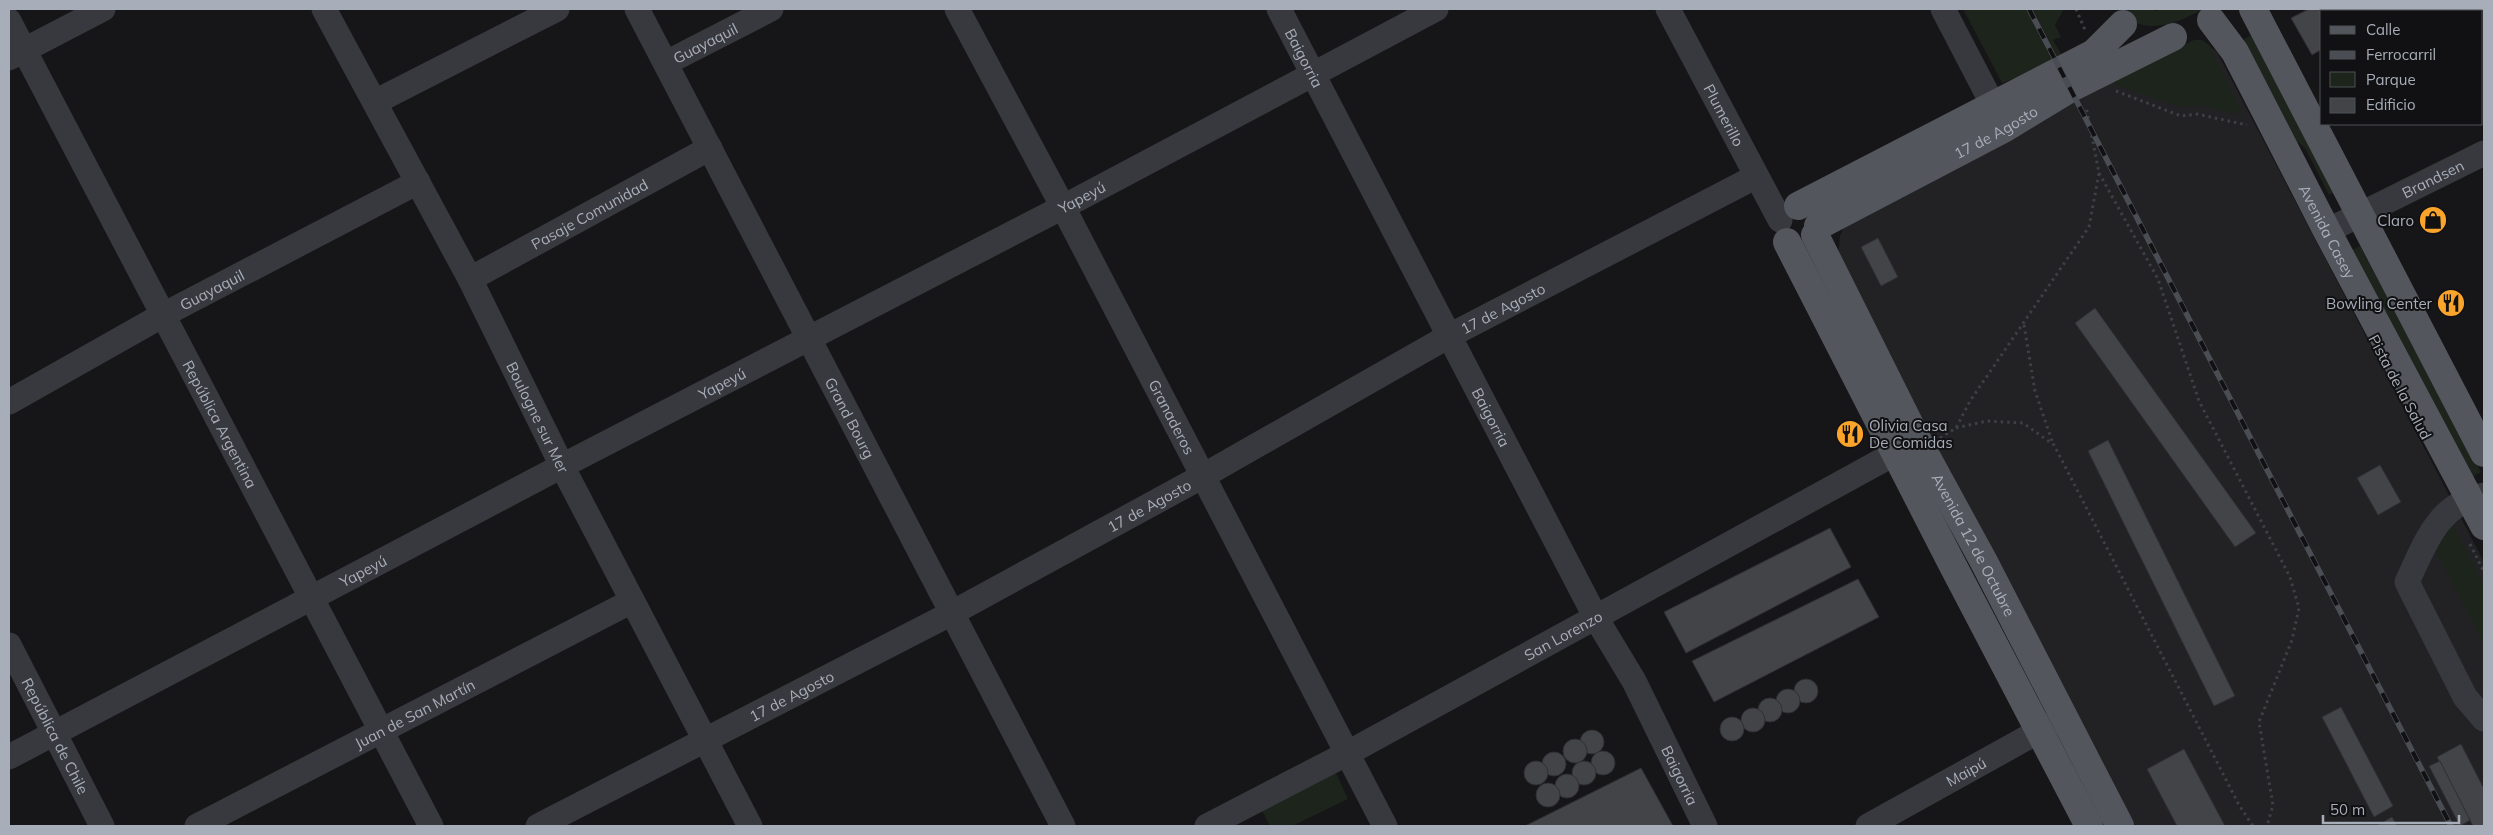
<svg xmlns="http://www.w3.org/2000/svg" width="2493" height="835" viewBox="0 0 2493 835" font-family="Mulish,sans-serif">
<style>
.built{fill:#222225}
.green{fill:#1c241c}
.building{fill:#424448;stroke:#303034}
.lines{fill:none;stroke-linecap:round;stroke-linejoin:round}
.path{stroke:#3d4045;stroke-width:3;stroke-dasharray:2.5 4;stroke-linecap:butt}
.minor{stroke:#37393e;stroke-width:25}
.major{stroke:#53565d;stroke-width:28}
.rail-casing{stroke:#4a4d53;stroke-width:5.5}
.rail{stroke:#111113;stroke-width:4;stroke-dasharray:11;stroke-linecap:butt}
.labels{text-anchor:middle;dominant-baseline:central;stroke-width:4;stroke-linejoin:round;paint-order:stroke}
.street-label{font-size:15px;fill:#a8aeb9;stroke:#111113}
.poi-label{font-size:15px;fill:#a8aeb9;stroke:#111113;text-anchor:end}
</style>
<rect width="100%" height="100%" fill="#161618"/>
<polygon class="built" points="2202,40 2217,52 2484,562 2484,826 2135,826 1838,257 1840,236 1846,223 2112,79"/>
<g class="green">
<polygon points="1963,9 2064,9 2055,25 2061,37 2053,40 2065,61 2002,83"/>
<path d="M2129 9H2153L2155 11 2161 9H2203C2182 21 2157 32 2133 22Z"/>
<polygon points="2253,34 2334,192 2329,195 2305,148 2294,139 2243,40"/>
<polygon points="2194,40 2202,40 2209,45 2243,115 2197,105 2181,107 2118,86 2112,79"/>
<polygon points="2360,246 2481,472 2473,477 2352,250"/>
<polygon points="2451,521 2484,585 2484,644 2432,544"/>
<polygon points="1332,764 1348,799 1292,826 1270,826 1257,801"/>
</g>
<g class="building">
<polygon points="2309,9 2400,9 2395,11 2322,11 2322,49 2312,55 2291,18"/>
<polygon points="1878,238 1898,277 1881,286 1861,247"/>
<polygon points="2095,308 2256,533 2235,547 2075,323"/>
<polygon points="2108,440 2235,696 2214,706 2088,451"/>
<polygon points="2380,465 2401,502 2378,515 2357,478"/>
<polygon points="1830,528 1851,567 1686,653 1664,612"/>
<polygon points="1858,579 1879,617 1714,702 1692,661"/>
<circle cx="1806" cy="691" r="12"/>
<circle cx="1788" cy="701" r="12"/>
<circle cx="1770" cy="710" r="12"/>
<polygon points="2341,707 2393,806 2374,817 2322,717"/>
<circle cx="1753" cy="720" r="12"/>
<circle cx="1732" cy="729" r="12"/>
<circle cx="1592" cy="742" r="12"/>
<circle cx="1575" cy="751" r="12"/>
<polygon points="2461,744 2484,789 2484,826 2473,826 2437,757"/>
<polygon points="2184,749 2225,826 2177,826 2147,769"/>
<circle cx="1603" cy="763" r="12"/>
<circle cx="1554" cy="764" r="12"/>
<polygon points="2440,761 2470,820 2460,826 2429,766"/>
<circle cx="1584" cy="773" r="12"/>
<circle cx="1536" cy="773" r="12"/>
<polygon points="1641,768 1673,826 1525,826"/>
<circle cx="1567" cy="786" r="12"/>
<circle cx="1548" cy="795" r="12"/>
<polygon points="2392,817 2397,826 2376,826"/>
</g>
<g class="lines">
<g class="path">
<polyline points="2076,9 2085,30"/>
<polyline points="2116,91 2181,116 2197,114 2247,125"/>
<polyline points="2099,173 2158,279 2199,401 2290,577 2299,608 2292,640 2259,722 2273,805 2267,826"/>
<polyline points="2024,325 2035,391 2053,444"/>
<polyline points="1956,428 1987,421 2023,423 2054,445 2239,805 2253,826"/>
<polyline points="1940,438 1956,428 1970,401 2089,227 2099,173 2086,106"/>
<polyline points="2470,544 2484,572"/>
</g>
<g class="minor">
<path id="s1" d="M324 9 470 279 562 466 750 826"/>
<path id="s2" d="M637 9 1063 826"/>
<path id="s3" d="M957 9 1063 207 1385 826"/>
<path id="s4" d="M1279 9 1596 618 1634 681 1705 826"/>
<path id="s5" d="M1668 9 1780 220"/>
<polyline points="1943,9 1993,105"/>
<path id="s6" d="M9 21 431 826"/>
<polyline points="9,58 103,9"/>
<path id="s7" d="M666 63 771 9"/>
<polyline points="375,102 557,9"/>
<path id="s8" d="M2327 231 2484 153"/>
<path id="s9" d="M470 279 710 148"/>
<path id="s10" d="M9 402 163 315 418 182"/>
<path d="M2484 495C2438 503 2425 544 2407 582L2465 697 2484 719"/>
<path id="s11" d="M9 645 102 826"/>
<path id="s12" d="M9 757 562 466 1063 207 1436 9"/>
<path id="s13" d="M197 826 632 601"/>
<path id="s14" d="M538 826 952 613 1203 476 1449 336 1755 177"/>
<path id="s15" d="M1207 826 1348 753 1912 444"/>
<path id="s16" d="M1868 826 2057 721"/>
</g>
<g class="major">
<polyline points="2253,9 2484,453"/>
<path id="s17" d="M2211 20 2235 52 2327 231 2484 526"/>
<polyline points="1798,206 2094,53 2123,24"/>
<path id="s18" d="M1818 226 2005 128 2071 88 2173 37"/>
<path id="s19" d="M1815 235 1918 441 1984 562 2120 826"/>
<polyline points="1787,242 1950,560 2089,826"/>
</g>
<defs>
<polyline id="rail" points="2029,9 2451,826"/>
</defs>
<use href="#rail" class="rail-casing"/>
<use href="#rail" class="rail"/>
</g>
<defs>
<symbol id="shop-disc" viewBox="-11 -11 22 22"><circle r="9.5" fill="#fba42c" stroke="#111113"/><path d="M-5-2.5h2.3a2.7 3.5 0 0 1 5.4 0H5L5.5 6h-11ZM-1.5-2.5h3a1.5 2.3 0 0 0-3 0Z" fill="#111"/></symbol>
<symbol id="restaurant-disc" viewBox="-11 -11 22 22"><circle r="9.5" fill="#fba42c" stroke="#111113"/><path d="M-5-6h1v4h1v-4h1v4h1v-4h1v5L-1.5 .5V6h-2V.5L-5-1ZM5-6V6H3V1.5H1.5Q1.5-4 5-6Z" fill="#111"/></symbol>
</defs>
<g fill-rule="evenodd">
<use href="#shop-disc" x="2417" y="204" width="32" height="32"/>
<use href="#restaurant-disc" x="2435" y="287" width="32" height="32"/>
<use href="#restaurant-disc" x="1834" y="418" width="32" height="32"/>
</g>
<g class="labels">
<g class="street-label">
<text stroke="none"><textPath href="#s7" startOffset="44">Guayaquil</textPath></text>
<text stroke="none"><textPath href="#s4" startOffset="55">Baigorria</textPath></text>
<text stroke="none"><textPath href="#s5" startOffset="120">Plumerillo</textPath></text>
<text stroke="none"><textPath href="#s18" startOffset="201">17 de Agosto</textPath></text>
<text stroke="none"><textPath href="#s8" startOffset="118">Brandsen</textPath></text>
<text stroke="none"><textPath href="#s12" startOffset="1210">Yapeyú</textPath></text>
<text stroke="none"><textPath href="#s9" startOffset="136">Pasaje Comunidad</textPath></text>
<text stroke="none"><textPath href="#s17" startOffset="242">Avenida Casey</textPath></text>
<text stroke="none"><textPath href="#s10" startOffset="232">Guayaquil</textPath></text>
<text stroke="none"><textPath href="#s14" startOffset="1095">17 de Agosto</textPath></text>
<text stroke="none"><textPath href="#s12" startOffset="805">Yapeyú</textPath></text>
<text transform="translate(2400 387) rotate(62)">Pista de la Salud</text>
<text stroke="none"><textPath href="#s1" startOffset="461">Boulogne sur Mer</textPath></text>
<text stroke="none"><textPath href="#s3" startOffset="461">Granaderos</textPath></text>
<text stroke="none"><textPath href="#s2" startOffset="461">Grand Bourg</textPath></text>
<text stroke="none"><textPath href="#s4" startOffset="460">Baigorria</textPath></text>
<text stroke="none"><textPath href="#s6" startOffset="455">República Argentina</textPath></text>
<text stroke="none"><textPath href="#s14" startOffset="690">17 de Agosto</textPath></text>
<text stroke="none"><textPath href="#s19" startOffset="348">Avenida 12 de Octubre</textPath></text>
<text stroke="none"><textPath href="#s12" startOffset="400">Yapeyú</textPath></text>
<text stroke="none"><textPath href="#s15" startOffset="404">San Lorenzo</textPath></text>
<text stroke="none"><textPath href="#s14" startOffset="285">17 de Agosto</textPath></text>
<text stroke="none"><textPath href="#s13" startOffset="245">Juan de San Martín</textPath></text>
<text stroke="none"><textPath href="#s11" startOffset="102">República de Chile</textPath></text>
<text stroke="none"><textPath href="#s16" startOffset="112">Maipú</textPath></text>
<text stroke="none"><textPath href="#s4" startOffset="865">Baigorria</textPath></text>
</g>
<g class="poi-label">
<text x="2414" y="220">Claro</text>
<text x="2432" y="303">Bowling Center</text>
<text x="1869" y="425" text-anchor="start">Olivia Casa<tspan x="1869" dy="17">De Comidas</tspan></text>
</g>
</g>
<rect width="2493" height="835" fill="none" stroke="#a8aeb9" stroke-width="20"/>
<rect x="2320" y="10" width="162" height="115" fill="#111113" stroke="#4d5055"/>
<rect x="2330" y="26" width="25" height="8" fill="#53565d" stroke="#4d5055"/>
<text x="2366" y="35" font-size="15" fill="#a8aeb9">Calle</text>
<rect x="2330" y="51" width="25" height="8" fill="#4a4d53" stroke="#4d5055"/>
<text x="2366" y="60" font-size="15" fill="#a8aeb9">Ferrocarril</text>
<rect x="2330" y="72" width="25" height="15" fill="#1c241c" stroke="#4d5055"/>
<text x="2366" y="85" font-size="15" fill="#a8aeb9">Parque</text>
<rect x="2330" y="98" width="25" height="15" fill="#424448" stroke="#4d5055"/>
<text x="2366" y="110" font-size="15" fill="#a8aeb9">Edificio</text>
<path d="M2323 815v8h136v-8" fill="none" stroke="#a8aeb9" stroke-width="2.5"/>
<text x="2330" y="815" font-size="15" fill="#a8aeb9" stroke="#111113" stroke-width="4" paint-order="stroke">50 m</text>
</svg>
